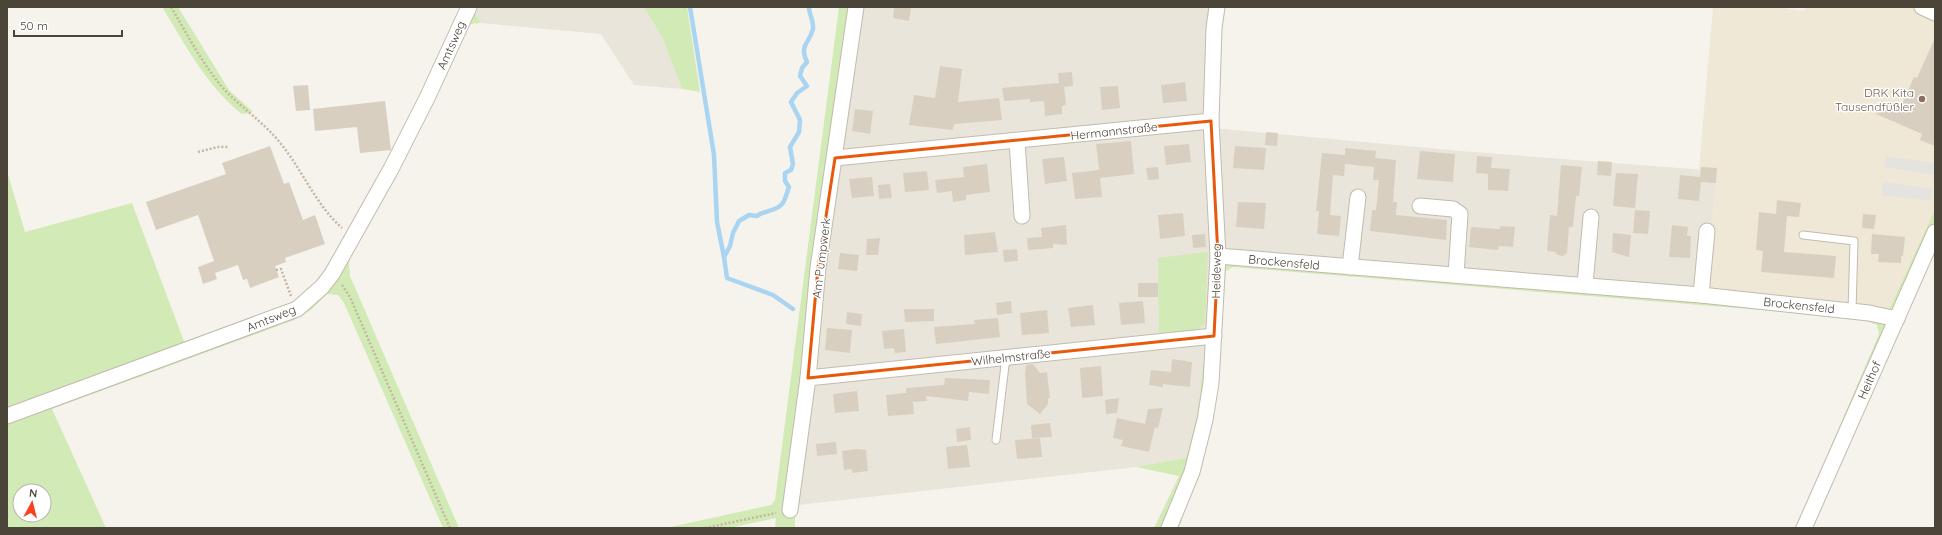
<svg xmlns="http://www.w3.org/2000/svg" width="1942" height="535" viewBox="0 0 1942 535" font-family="Quicksand,sans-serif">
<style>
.residential{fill:#eae5da}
.education{fill:#efe8d6}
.green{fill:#d2eab5;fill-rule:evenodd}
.parking{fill:#e5e3e0}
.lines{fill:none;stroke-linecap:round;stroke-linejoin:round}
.stream{stroke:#a9d4f2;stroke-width:4.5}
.building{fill:#d8cfc1}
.service-casing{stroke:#c2bbae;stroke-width:9}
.minor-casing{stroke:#c2bbae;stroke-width:17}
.path{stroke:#c4b79f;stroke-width:2.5;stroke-dasharray:2 2;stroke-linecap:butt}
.service{stroke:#fff;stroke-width:7}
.minor{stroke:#fff;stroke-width:15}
.marked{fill:none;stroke:#e8590c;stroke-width:3;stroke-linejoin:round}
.education-dot{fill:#8d6e63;stroke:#fff;stroke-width:1.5}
.labels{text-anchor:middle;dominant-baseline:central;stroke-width:3;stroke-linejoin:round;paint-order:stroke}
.street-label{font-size:12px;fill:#4b4439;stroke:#fff}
.education-label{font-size:12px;fill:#785e54;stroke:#fff;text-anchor:end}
</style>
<rect width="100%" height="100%" fill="#f6f3ec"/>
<g class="residential">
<polygon points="471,7 644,7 663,39 682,89 634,85 601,34 481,23"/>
<polygon points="852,7 1210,7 1207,30 1203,127 1461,151 1717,171 1706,294 1211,253 1207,335 1197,415 1186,458 1136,467 789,506"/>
</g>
<polygon class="education" points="1713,7 1777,7 1804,11 1806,7 1935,7 1935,209 1888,312 1706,294 1717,171 1699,169"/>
<g class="green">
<path d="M162 7H178L229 90 253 112 242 114C207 87 185 44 162 7Z"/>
<path d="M461 7H471L481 23 469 24 350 256 349 264 350 276 459 528H443L344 303 338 295 327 294 311 310 294 320 52 409 106 528H7V171L25 232 132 203 188 352 308 305 444 62H435ZM20 491H44V515H20Z"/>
<polygon points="644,7 687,7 700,92 682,89 663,39"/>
<polygon points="839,7 852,7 795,505 795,528 775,528 776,518 729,528 666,528 771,505 775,500"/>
<polygon points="1935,209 1935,240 1811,528 1796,528 1879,334 1877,325 1859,318 1233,267 1226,271 1223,281 1201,463 1179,528 1154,528 1179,476 1136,467 1186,458 1197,415 1207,335 1211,253 1888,312"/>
<polygon points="1208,252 1205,324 1197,330 1159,334 1158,258"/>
</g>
<g class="parking">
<polygon points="1886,156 1935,163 1935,175 1884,167"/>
<polygon points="1883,182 1933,189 1931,201 1881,195"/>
</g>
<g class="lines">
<g class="stream">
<polyline points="690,7 714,155 717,222 724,257"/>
<path d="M793 309 773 295 727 278 724 257 730 246 733 233 739 221 749 215 757 216C764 210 774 212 781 205 785 202 787 192 789 187L785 181V173L791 170 793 164 790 147 799 132 800 120 791 102 797 93 807 86 800 76 802 68 807 62C799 45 809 44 813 29 814 22 809 14 809 7"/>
</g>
</g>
<g class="building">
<polygon points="894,7 911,8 909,21 893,18"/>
<polygon points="1935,38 1935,146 1920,140 1922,134 1876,114 1881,101 1900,109 1914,77 1917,78"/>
<polygon points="940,66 962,69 958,102 999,98 1002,120 954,124 953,130 909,125 914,95 935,98"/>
<polygon points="1072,72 1073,86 1064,87 1066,105 1062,106 1062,114 1045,116 1044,101 1030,102 1030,99 1004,101 1002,88 1059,83 1058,73"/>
<polygon points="1185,82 1187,101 1163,103 1161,85"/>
<polygon points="308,85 310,110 296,111 293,86"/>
<polygon points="1118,86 1120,108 1102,110 1100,87"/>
<polygon points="385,101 391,150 360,153 357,127 315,131 313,109"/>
<polygon points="855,109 873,111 870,134 852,131"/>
<polygon points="1266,132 1278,133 1277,146 1265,145"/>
<polygon points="1131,141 1134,174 1100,178 1102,197 1075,199 1072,173 1099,170 1100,176 1096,144"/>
<polygon points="1189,144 1191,162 1166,165 1164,146"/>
<polygon points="270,146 284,184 289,182 303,220 315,215 325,244 285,258 286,262 275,266 279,277 250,288 247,279 243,280 238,265 215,273 217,279 203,284 198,267 214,261 198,215 156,230 146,202 226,174 222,163"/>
<polygon points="1235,146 1266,148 1264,170 1233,168"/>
<polygon points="1345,148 1376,151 1375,158 1396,160 1393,202 1397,202 1396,215 1447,220 1446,240 1370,231 1372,210 1376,210 1379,180 1373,180 1374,167 1345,164 1344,176 1333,175 1330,215 1341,216 1339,236 1317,234 1319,211 1316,211 1322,153 1345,155"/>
<polygon points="1420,151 1455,154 1453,182 1417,179"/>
<polygon points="1477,156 1492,157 1491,168 1510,169 1508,191 1488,190 1488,174 1476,173"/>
<polygon points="1064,157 1067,181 1045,184 1042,159"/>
<polygon points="1598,161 1612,162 1611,176 1597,175"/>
<polygon points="987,164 990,192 966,195 966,200 953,202 952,191 937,193 935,180 964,177 963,167"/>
<polygon points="1561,165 1582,167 1579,196 1576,196 1573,227 1569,227 1567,253 1563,256 1558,255 1555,252 1547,251 1550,215 1557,216"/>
<polygon points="1158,167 1159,179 1148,180 1146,168"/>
<polygon points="1701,167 1717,168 1716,183 1701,182 1699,201 1678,199 1680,175 1700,177"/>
<polygon points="927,171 929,190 905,192 903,173"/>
<polygon points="1616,173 1638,174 1635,208 1613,206"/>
<polygon points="872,177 874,196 852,198 849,179"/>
<polygon points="890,184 892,198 879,199 878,185"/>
<polygon points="1777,200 1801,203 1799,217 1787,216 1784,252 1836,256 1834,278 1761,272 1763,251 1756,250 1759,212 1776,214"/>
<polygon points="1238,202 1266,203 1264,229 1236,227"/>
<polygon points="1635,210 1650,211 1648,234 1633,233"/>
<polygon points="1183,213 1185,236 1160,239 1158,215"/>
<polygon points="1863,214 1876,215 1874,229 1862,228"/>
<polygon points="1066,225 1067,245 1053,244 1053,248 1028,250 1027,238 1042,237 1041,228"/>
<polygon points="1672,225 1688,227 1687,236 1691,236 1690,258 1669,257"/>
<polygon points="1500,226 1515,227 1513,247 1499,246 1498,250 1469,247 1471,227 1500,229"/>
<polygon points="995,232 998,252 965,255 964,235"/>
<polygon points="1613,233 1631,235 1629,257 1612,252"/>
<polygon points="1205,234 1206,247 1193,248 1192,235"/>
<polygon points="1872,234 1905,237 1903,256 1901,256 1901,263 1878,262 1879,254 1871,254"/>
<polygon points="880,238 878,255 866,255 867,239"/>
<polygon points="1017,249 1018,261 1004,262 1003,250"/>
<polygon points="840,253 859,255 857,271 838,269"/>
<rect x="1138" y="283" width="20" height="14"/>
<polygon points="1011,301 1012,313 997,315 996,303"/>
<polygon points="1143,301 1145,323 1121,325 1119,303"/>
<polygon points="1093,305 1095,325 1071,327 1068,308"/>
<polygon points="904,309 934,309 934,321 905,322"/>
<polygon points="1047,310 1049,333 1022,335 1020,313"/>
<polygon points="847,312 862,314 861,326 846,324"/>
<polygon points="998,318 1000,337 936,344 934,327 975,324 974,320"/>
<polygon points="827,328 852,330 850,353 825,350"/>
<polygon points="904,329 906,352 895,353 894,348 884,349 882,331"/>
<polygon points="1172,359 1192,362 1190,387 1163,384 1163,387 1149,385 1151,370 1171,372"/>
<polygon points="1033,364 1040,373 1047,372 1050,398 1048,398 1048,404 1040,414 1027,404 1025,374 1026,365"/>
<polygon points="1101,366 1103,396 1082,398 1080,368"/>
<polygon points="945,378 990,380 989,394 969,392 968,401 926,396 927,401 913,402 912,394 914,414 888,416 886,395 906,393 906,388 944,385"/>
<polygon points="857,391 859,411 835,413 833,394"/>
<polygon points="1119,398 1117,413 1106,414 1105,400"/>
<polygon points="1163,408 1158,428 1155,427 1149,452 1121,446 1123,440 1113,438 1117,418 1145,424 1148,409"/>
<polygon points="1050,423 1052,437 1032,438 1031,425"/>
<polygon points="970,427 971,440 957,442 956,429"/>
<polygon points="1040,438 1042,457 1017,459 1015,440"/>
<polygon points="836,442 837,454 817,456 816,444"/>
<polygon points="967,445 970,467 948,469 946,447"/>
<polygon points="857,449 866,450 868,471 852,473 852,469 844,470 842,451"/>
</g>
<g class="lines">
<defs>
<g id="service">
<polyline points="1803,235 1854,241 1852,311"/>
<polyline points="996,440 1006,357"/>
</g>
<g id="minor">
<polyline points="1922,7 1935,13"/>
<polyline points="1017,141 1022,216"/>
<polyline points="835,158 1211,121"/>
<polyline points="1420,206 1453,209 1460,214 1456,275"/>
<polyline points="1218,256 1701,295 1869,313 1897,319"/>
<polyline points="1350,267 1358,197"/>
<polyline points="1585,285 1591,217"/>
<polyline points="1701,295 1707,231"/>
<polyline points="808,378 1214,336"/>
<polyline points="7,416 297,309 322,287 332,274 391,169 427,98 469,7"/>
<polyline points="790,510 808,378 818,268 856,7"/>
<polyline points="1169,528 1192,472 1205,420 1211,383 1218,256 1211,121 1214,28 1217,7"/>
<polyline points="1804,528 1935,232"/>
</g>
</defs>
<use href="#service" class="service-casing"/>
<use href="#minor" class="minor-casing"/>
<g class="path">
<path d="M171 7C187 34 202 63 222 87 241 108 264 122 281 144 303 171 316 205 342 228"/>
<polyline points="198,152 218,147 228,147"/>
<polyline points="276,270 281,269 291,296"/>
<polyline points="342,285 350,297 450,528"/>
<polyline points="705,528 776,513"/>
</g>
<use href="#service" class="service"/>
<use href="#minor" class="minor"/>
</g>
<path class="marked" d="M1211 121 1218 256 1214 336 808 378 818 268 835 158Z"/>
<circle class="education-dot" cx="1922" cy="99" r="4"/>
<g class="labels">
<g class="street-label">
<text transform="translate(451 45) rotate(-66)">Amtsweg</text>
<text transform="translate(1114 131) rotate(-6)">Hermannstraße</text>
<text transform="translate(821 258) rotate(-83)">Am Pumpwerk</text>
<text transform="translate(1284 262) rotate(5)">Brockensfeld</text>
<text transform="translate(1216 271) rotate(-89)">Heideweg</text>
<text transform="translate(1799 305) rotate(6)">Brockensfeld</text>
<text transform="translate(271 318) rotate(-22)">Amtsweg</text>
<text transform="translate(1011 357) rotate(-6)">Wilhelmstraße</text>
<text transform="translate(1869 380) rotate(-66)">Heithof</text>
</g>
<g class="education-label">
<text x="1914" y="92">DRK Kita<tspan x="1914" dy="14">Tausendfüßler</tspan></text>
</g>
</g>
<rect width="1942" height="535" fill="none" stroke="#4b4439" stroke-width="16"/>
<g transform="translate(32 503) rotate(7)"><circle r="19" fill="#ffffff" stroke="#b7b4b0"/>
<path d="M0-3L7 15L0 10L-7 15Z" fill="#fc3f1d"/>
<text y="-6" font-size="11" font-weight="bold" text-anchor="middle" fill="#4b4439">N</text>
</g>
<path d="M14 30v6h108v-6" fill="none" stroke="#4b4439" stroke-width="2"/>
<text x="20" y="30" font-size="12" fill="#4b4439" stroke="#ffffff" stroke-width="3" paint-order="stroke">50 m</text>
</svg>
